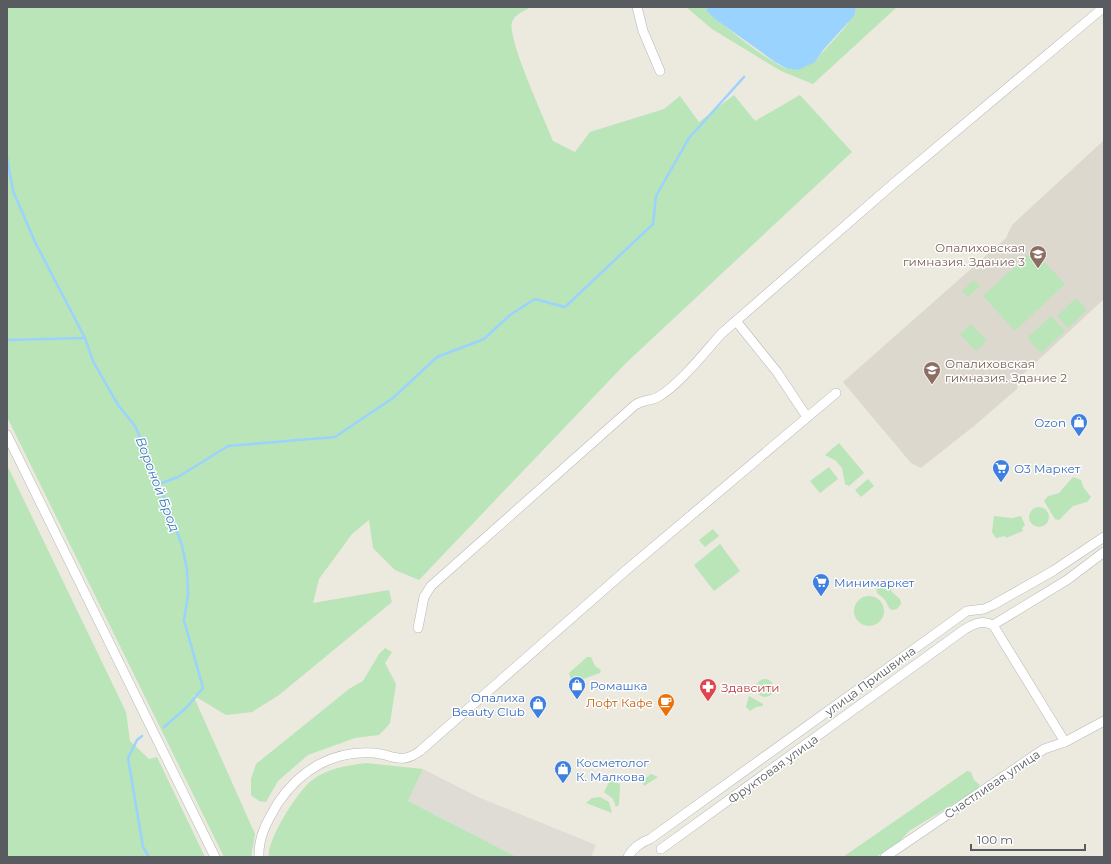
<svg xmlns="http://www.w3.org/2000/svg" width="1111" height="864" viewBox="0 0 1111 864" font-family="Montserrat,sans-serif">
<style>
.industrial{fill:#dfdcd6}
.education{fill:#dcd8cd}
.green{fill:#b9e5b9}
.water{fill:#9bd3ff}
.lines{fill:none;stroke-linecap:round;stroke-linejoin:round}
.stream{stroke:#9bd3ff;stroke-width:2.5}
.minor-casing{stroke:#b5b7bc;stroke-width:10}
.minor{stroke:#fff;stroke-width:9}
.labels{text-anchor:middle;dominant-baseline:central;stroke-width:3;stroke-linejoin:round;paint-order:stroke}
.education-label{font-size:12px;fill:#785e54;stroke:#fff;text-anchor:end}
.shop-label{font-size:12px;fill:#366cbe;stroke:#fff;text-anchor:start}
.street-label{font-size:12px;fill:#585c61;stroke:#fff}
.health-label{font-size:12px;fill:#be3a42;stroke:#fff;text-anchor:start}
.food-label{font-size:12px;fill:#c56008;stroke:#fff;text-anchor:end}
.water-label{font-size:13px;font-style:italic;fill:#3879bd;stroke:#fff}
</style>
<rect width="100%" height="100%" fill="#ece9de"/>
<polygon class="industrial" points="423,769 478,797 596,845 591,857 517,857 408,801"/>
<polygon class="education" points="1104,140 1104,299 1018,379 1017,389 974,426 921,468 911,463 843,382 1006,238 1012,225"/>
<g class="green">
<path d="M7 7H531C524 11 515 14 512 22 507 39 545 120 553 141L575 152 590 132 664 109 680 96 699 122 734 95 755 121 800 95 852 152 626 363 419 580 395 570 373 548 369 520 352 534 319 579 313 603 389 590 392 602 279 695 252 712 226 715 193 695 255 834 251 857H224L7 417Z"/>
<path d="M686 7H707L706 10C716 20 776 68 787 68 796 68 807 64 815 62 826 46 852 25 856 7H897L813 84 781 71 712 29Z"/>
<polygon points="1033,250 1065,284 1015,331 983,296"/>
<polygon points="974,280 980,286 968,297 962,291"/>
<polygon points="1076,298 1087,310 1068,328 1057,316"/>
<polygon points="1051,316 1065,331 1041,353 1027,338"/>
<polygon points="971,324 987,341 976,351 960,334"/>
<polygon points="839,443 864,473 849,486 845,484 842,468 836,461 825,455"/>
<polygon points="7,465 126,712 130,741 149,759 157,757 205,857 7,857"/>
<polygon points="829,467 838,479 820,493 810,481"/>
<polygon points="1073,477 1081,480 1083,487 1091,497 1087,502 1073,506 1059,520 1055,519 1044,501 1048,496 1059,493"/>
<polygon points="868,479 874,486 861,497 855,490"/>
<circle cx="1039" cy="517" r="10"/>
<polygon points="994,516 1012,518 1021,516 1025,525 1022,528 1023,531 1006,538 1005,536 996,538 992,532"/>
<polygon points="713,529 719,536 705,547 699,540"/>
<polygon points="720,544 740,571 714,591 694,565"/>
<path d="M882 582 889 585 892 592 900 599 901 604 897 609C888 612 889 606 885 600 883 597 879 595 877 593L876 586Z"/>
<circle cx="869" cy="611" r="15"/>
<polygon points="385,648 392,652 385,663 396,684 390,723 385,729 379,735 355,738 308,755 278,781 266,802 259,801 251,795 251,779 256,764 349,689 363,681 379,654"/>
<polygon points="587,657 591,657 595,666 601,670 600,673 572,683 569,673"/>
<circle cx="765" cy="688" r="9"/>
<polygon points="749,696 763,704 763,706 756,707 750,711 746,707"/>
<path d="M366 763 423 769 408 801 517 857H269C266 841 298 791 311 781 327 768 346 766 366 763Z"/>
<polygon points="967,771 971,772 974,780 980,785 975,791 909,831 899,842 876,857 843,857"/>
<polygon points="651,774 658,777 644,786 642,781"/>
<polygon points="610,780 620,784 619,805 616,807 613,799 604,792"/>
<polygon points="600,797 609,802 612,813 586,803 592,798"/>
</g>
<polygon class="water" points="707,7 856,7 854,16 824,49 815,62 798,70 786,68 775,62 715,19 706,10"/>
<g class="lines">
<g class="stream">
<polyline points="7,157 13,191 35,242 85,338 93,361 118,405 135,426 146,450 171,516 182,545 187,570 188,595 184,620 203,688 187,707 164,727"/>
<polyline points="7,340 84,338"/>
<polyline points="159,484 178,477 228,446 335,437 393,398 437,357 484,339 510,315 535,299 565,307 653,224 656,196 689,138 744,77"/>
<polyline points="142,736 137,740 128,758 143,847 149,857"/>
</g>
<defs>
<g id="minor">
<polyline points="637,7 643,31 660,71"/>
<polyline points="736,321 777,372 807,417"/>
<polyline points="7,435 215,857"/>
<polyline points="993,625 1065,742"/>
<path d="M418 628 424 597 431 586 635 405C645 399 651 401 658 397 679 385 705 352 721 334L893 184 1104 7"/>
<path d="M661 849 965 629C976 623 982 620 993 625L1067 580 1104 552"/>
<path d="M259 857C258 836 268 820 278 803 300 770 333 750 374 753 394 755 401 765 420 751L624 572 836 393"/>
<path d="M628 857C632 849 641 842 650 839L967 611 984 609 993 605 1053 571 1104 537"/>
<polyline points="885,857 1044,749 1065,742 1104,721"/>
</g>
</defs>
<use href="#minor" class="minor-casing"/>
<use href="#minor" class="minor"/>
</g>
<defs>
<symbol id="school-pin" viewBox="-11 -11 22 30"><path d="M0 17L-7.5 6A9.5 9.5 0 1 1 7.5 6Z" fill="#8d6e63" stroke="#fff"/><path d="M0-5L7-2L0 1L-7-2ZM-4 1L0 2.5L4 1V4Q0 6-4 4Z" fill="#fff"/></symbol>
<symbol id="shop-pin" viewBox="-11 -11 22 30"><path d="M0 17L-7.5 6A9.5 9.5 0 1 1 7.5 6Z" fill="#3f7fe0" stroke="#fff"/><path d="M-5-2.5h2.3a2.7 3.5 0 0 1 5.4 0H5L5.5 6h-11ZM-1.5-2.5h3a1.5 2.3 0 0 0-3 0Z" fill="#fff"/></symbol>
<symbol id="supermarket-pin" viewBox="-11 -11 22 30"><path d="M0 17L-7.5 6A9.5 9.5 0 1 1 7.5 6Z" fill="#3f7fe0" stroke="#fff"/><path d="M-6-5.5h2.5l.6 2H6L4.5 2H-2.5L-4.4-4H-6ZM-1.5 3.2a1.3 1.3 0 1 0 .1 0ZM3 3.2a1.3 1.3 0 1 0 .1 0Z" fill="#fff"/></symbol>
<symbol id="pharmacy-pin" viewBox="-11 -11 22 30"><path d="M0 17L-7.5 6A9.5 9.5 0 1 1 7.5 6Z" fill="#e0444e" stroke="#fff"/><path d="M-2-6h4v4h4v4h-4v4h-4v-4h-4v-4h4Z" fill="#fff"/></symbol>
<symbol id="cafe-pin" viewBox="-11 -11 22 30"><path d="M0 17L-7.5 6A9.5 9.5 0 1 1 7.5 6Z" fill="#e8710a" stroke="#fff"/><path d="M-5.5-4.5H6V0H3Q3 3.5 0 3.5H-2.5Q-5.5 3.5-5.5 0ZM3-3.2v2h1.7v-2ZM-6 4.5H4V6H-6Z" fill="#fff"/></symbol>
</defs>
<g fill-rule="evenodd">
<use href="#school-pin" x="1028" y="244" width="20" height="27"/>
<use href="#school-pin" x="922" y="360" width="20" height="27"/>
<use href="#shop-pin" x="1069" y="412" width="20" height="27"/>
<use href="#supermarket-pin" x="991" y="458" width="20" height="27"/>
<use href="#supermarket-pin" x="811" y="572" width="20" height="27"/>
<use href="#shop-pin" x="567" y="675" width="20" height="27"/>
<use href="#pharmacy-pin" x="698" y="677" width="20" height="27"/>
<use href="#cafe-pin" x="656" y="692" width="20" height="27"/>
<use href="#shop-pin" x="528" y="694" width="20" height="27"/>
<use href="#shop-pin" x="553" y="759" width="20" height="27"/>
</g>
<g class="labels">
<g class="education-label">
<text x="1025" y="247">Опалиховская<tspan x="1025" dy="14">гимназия. Здание 3</tspan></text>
<text x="945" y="363" text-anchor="start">Опалиховская<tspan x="945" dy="14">гимназия. Здание 2</tspan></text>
</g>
<g class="shop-label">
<text x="1066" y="422" text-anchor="end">Ozon</text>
<text x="1014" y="468">О3 Маркет</text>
<text x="834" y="582">Минимаркет</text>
<text x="590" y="685">Ромашка</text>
<text x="525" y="697" text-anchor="end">Опалиха<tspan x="525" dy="14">Beauty Club</tspan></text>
<text x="576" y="762">Косметолог<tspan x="576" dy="14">К. Малкова</tspan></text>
</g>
<g class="street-label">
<text transform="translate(870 681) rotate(-36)">улица Пришвина</text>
<text transform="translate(773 769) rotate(-36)">Фруктовая улица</text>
<text transform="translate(992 784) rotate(-34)">Счастливая улица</text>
</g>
<g class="health-label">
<text x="721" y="687">Здавсити</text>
</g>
<g class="food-label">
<text x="653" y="702">Лофт Кафе</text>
</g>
<g class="water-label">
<text transform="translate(158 484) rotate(69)">Вороной Брод</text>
</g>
</g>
<rect width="1111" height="864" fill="none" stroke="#585c61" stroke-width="16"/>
<path d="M971 844v6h114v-6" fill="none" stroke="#585c61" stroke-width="2"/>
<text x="977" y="844" font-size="12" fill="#585c61" stroke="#ffffff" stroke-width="3" paint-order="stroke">100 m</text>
</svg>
